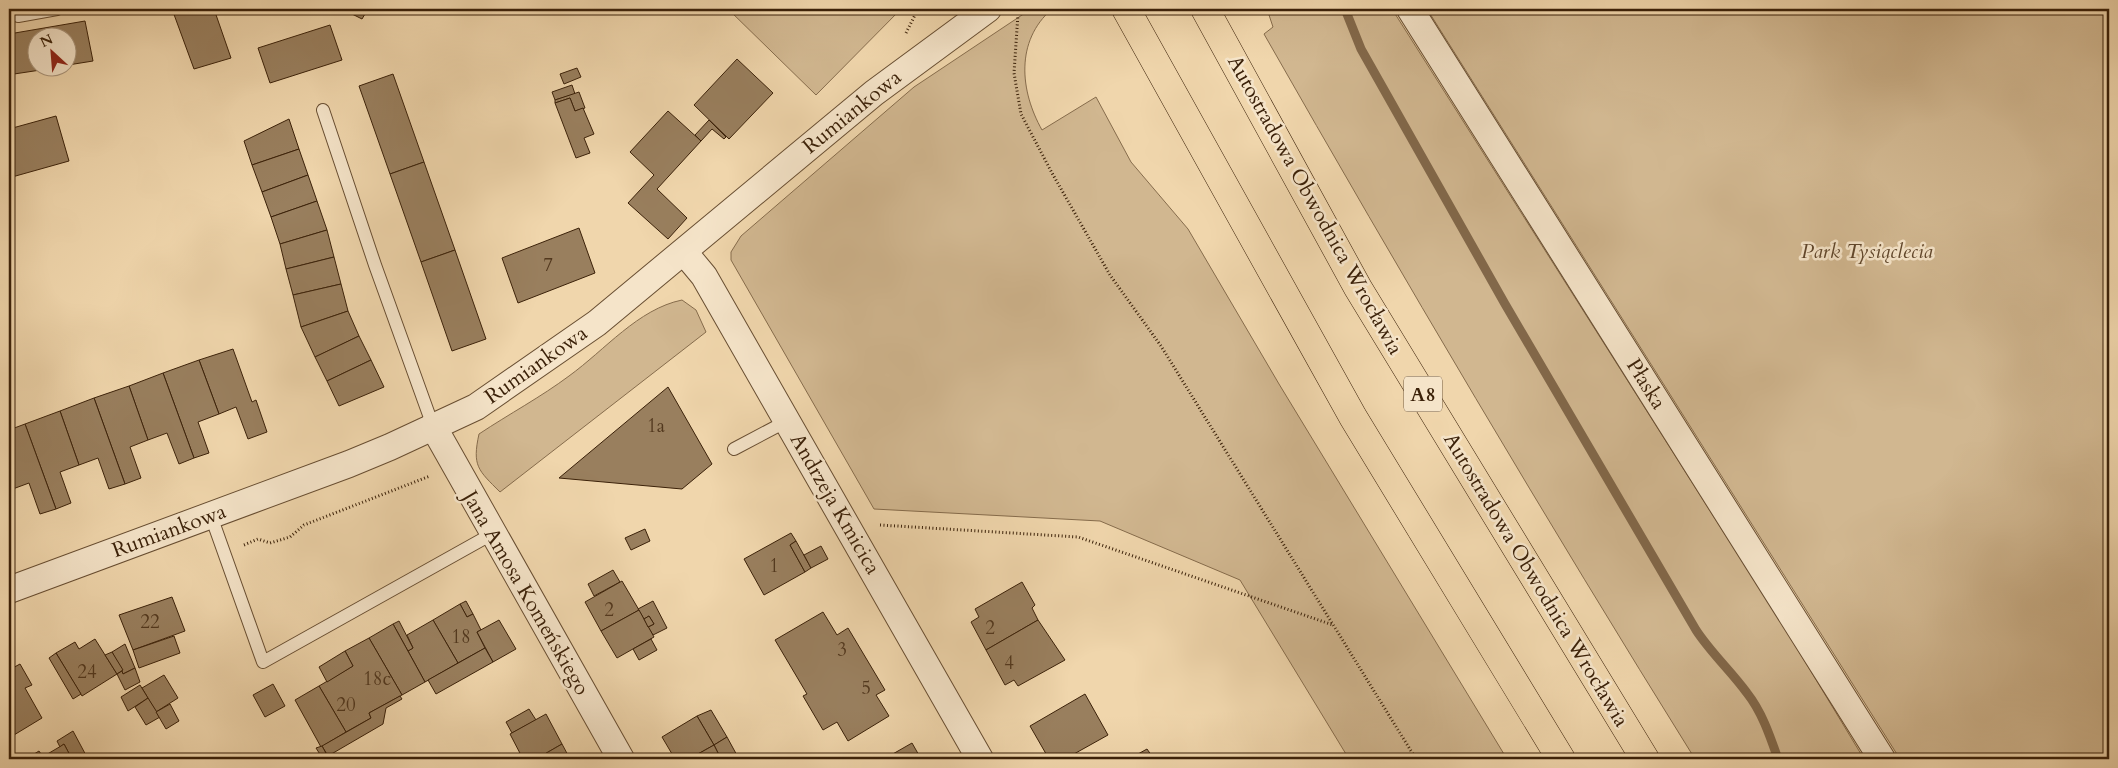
<svg xmlns="http://www.w3.org/2000/svg" width="2118" height="768" viewBox="0 0 2118 768" font-family="Cardo,serif">
<style>
.green{fill:#d1b790;stroke:#866c4c}
.lines{fill:none;stroke-linecap:round;stroke-linejoin:round}
.stream{stroke:#82684a;stroke-width:9}
.building{fill:#997f5e;stroke:#3b2109}
.lane-casing{stroke:#684e32;stroke-width:14}
.street-casing{stroke:#684e32;stroke-width:28}
.highway-casing{stroke:#3b2109;stroke-width:29}
.path{stroke:#3b2109;stroke-width:3;stroke-dasharray:1 2.5;stroke-linecap:butt}
.lane{stroke:#f5e4c9;stroke-width:12}
.street{stroke:#f5e4c9;stroke-width:26}
.highway{stroke:#f0d6ac;stroke-width:28}
.labels{text-anchor:middle;dominant-baseline:central;stroke-width:5;stroke-linejoin:round;paint-order:stroke}
.number-label{font-size:19px;fill:#52381e}
.shield{fill:#f5e4c9;stroke:#735c43;stroke-width:1}
.shield-label{font-size:20px;font-weight:bold;fill:#3b2109}
.street-label{font-size:21px;fill:#3b2109;stroke:#f5e4c9}
.park-label{font-size:21px;font-style:italic;fill:#60462b;stroke:#f5e4c9}
</style>
<rect width="100%" height="100%" fill="#f0d6ac"/>
<filter id="stains"><feTurbulence type="fractalNoise" baseFrequency=".004" numOctaves="4"/><feColorMatrix values="0 0 0 0 .2 0 0 0 0 .09 0 0 0 0 .02 0 0 0 .5 -.17"/></filter>
<radialGradient id="worn" r=".72"><stop offset=".6" stop-color="#630" stop-opacity="0"/><stop offset="1" stop-color="#630" stop-opacity=".3"/></radialGradient>
<g class="green">
<polygon points="728,9 901,9 816,95"/>
<path d="M1031 9H1052C1015 41 1020 91 1042 130L1096 97 1131 162 1188 229 1279 384 1507 759H1349L1240 580 1100 521 874 509 731 260V252L741 236 914 87Z"/>
<path d="M1267 9H1392L1792 640 1864 759H1695C1546 520 1403 278 1264 34L1273 27Z"/>
<polygon points="1427,9 2109,9 2109,759 1900,759"/>
<path d="M682 300 696 310 706 332 500 492C478 470 472 466 479 434 509 414 541 397 569 376 605 350 638 309 682 300Z"/>
</g>
<g class="lines">
<path class="stream" d="M1345 9 1361 49 1505 304 1696 630C1711 653 1731 671 1747 693 1762 712 1770 736 1778 759"/>
</g>
<g class="building">
<polygon points="172,9 214,9 231,58 194,69"/>
<polygon points="342,9 368,9 362,19"/>
<polygon points="85,21 93,61 68,65 68,38 38,38 38,68 54,68 14,74 9,49 9,34"/>
<polygon points="330,25 342,60 270,83 258,48"/>
<polygon points="737,59 773,93 729,139 694,105"/>
<polygon points="577,68 581,77 564,84 560,74"/>
<polygon points="393,74 424,162 390,174 359,86"/>
<polygon points="572,85 575,94 555,100 552,92"/>
<polygon points="579,92 585,108 575,111 570,98 555,103 555,100"/>
<polygon points="570,98 575,111 583,108 594,134 584,138 590,153 576,158 555,103"/>
<polygon points="668,111 701,141 657,189 687,218 668,239 628,203 654,175 630,152"/>
<polygon points="56,116 69,161 12,177 9,167 9,129"/>
<polygon points="289,119 299,149 252,165 244,141"/>
<polygon points="709,120 726,137 724,139 712,129 701,141 695,135"/>
<polygon points="299,149 308,175 262,192 252,165"/>
<polygon points="424,162 455,250 421,262 390,174"/>
<polygon points="308,175 317,201 271,217 262,192"/>
<polygon points="317,201 327,230 280,244 271,217"/>
<polygon points="579,228 595,273 518,303 502,258"/>
<polygon points="327,230 334,257 286,269 280,244"/>
<polygon points="455,250 486,339 452,351 421,262"/>
<polygon points="334,257 341,284 293,295 286,269"/>
<polygon points="341,284 348,311 301,327 293,295"/>
<polygon points="348,311 359,336 315,357 301,327"/>
<polygon points="359,336 371,360 327,381 315,357"/>
<polygon points="233,349 252,402 256,400 267,432 248,439 236,407 219,414 199,360"/>
<polygon points="199,360 219,414 198,422 209,453 194,458 163,373"/>
<polygon points="371,360 384,387 339,406 327,381"/>
<polygon points="163,373 194,458 179,464 167,433 148,440 129,386"/>
<polygon points="129,386 148,440 130,447 141,478 125,484 94,398"/>
<polygon points="668,387 712,464 682,489 559,478"/>
<polygon points="94,398 125,484 109,489 98,458 79,465 60,411"/>
<polygon points="60,411 79,465 60,472 71,503 56,509 25,424"/>
<polygon points="25,424 56,509 40,514 29,483 10,490 9,487 9,430"/>
<polygon points="645,529 650,541 631,550 625,538"/>
<polygon points="791,533 796,541 790,545 805,572 764,595 744,559"/>
<polygon points="796,541 811,568 805,572 790,545"/>
<polygon points="821,546 828,559 811,568 804,555"/>
<polygon points="613,570 620,582 594,596 588,584"/>
<polygon points="622,581 639,610 601,631 585,602"/>
<polygon points="1022,582 1035,605 1032,608 1038,620 986,650 971,622 979,617 975,609"/>
<polygon points="172,597 185,631 133,650 119,615"/>
<polygon points="466,601 473,614 467,617 460,604"/>
<polygon points="653,601 667,628 653,635 648,627 654,624 649,616 644,619 638,609"/>
<polygon points="460,604 467,617 473,614 481,630 477,632 485,648 458,663 433,620"/>
<polygon points="639,610 654,637 617,658 601,631"/>
<polygon points="823,612 837,635 848,628 885,690 876,695 889,716 848,741 837,722 823,730 803,696 807,694 775,640"/>
<polygon points="649,616 654,624 648,627 644,619"/>
<polygon points="433,620 458,663 425,682 408,651 413,648 407,635"/>
<polygon points="499,620 516,649 493,662 477,632"/>
<polygon points="1038,620 1065,660 1018,686 1014,680 1005,685 986,650"/>
<polygon points="399,621 413,648 408,651 393,624"/>
<polygon points="393,624 425,682 402,695 369,638"/>
<polygon points="174,636 180,653 139,668 133,650"/>
<polygon points="369,638 402,695 369,713 371,718 346,732 319,686 353,666 345,651"/>
<polygon points="95,639 117,674 82,696 56,653 75,642 79,649"/>
<polygon points="651,639 657,650 639,660 633,649"/>
<polygon points="125,644 135,668 123,674 112,652"/>
<polygon points="485,648 493,662 436,694 428,680"/>
<polygon points="345,651 353,666 327,682 319,667"/>
<polygon points="112,652 123,670 117,674 105,655"/>
<polygon points="56,653 81,694 73,699 49,658"/>
<polygon points="20,664 32,685 25,688 42,718 9,738 9,670"/>
<polygon points="135,668 140,682 125,690 117,674 122,671 123,674"/>
<polygon points="164,675 178,698 156,712 142,688"/>
<polygon points="273,684 285,706 265,717 253,695"/>
<polygon points="140,685 148,698 128,711 121,697"/>
<polygon points="319,686 346,732 321,747 295,700"/>
<polygon points="1085,694 1108,735 1065,759 1049,759 1030,726"/>
<polygon points="400,696 402,699 386,708 383,724 328,756 322,746 371,718 369,713"/>
<polygon points="148,698 160,717 146,725 135,707"/>
<polygon points="170,704 179,721 166,729 156,712"/>
<polygon points="529,709 536,720 512,733 506,722"/>
<polygon points="711,710 727,737 714,745 697,716"/>
<polygon points="546,714 562,744 536,759 523,759 510,734"/>
<polygon points="697,716 714,745 689,759 675,759 662,737"/>
<polygon points="73,731 88,759 72,759 64,744 60,747 57,741"/>
<polygon points="727,737 739,759 721,759 714,745"/>
<polygon points="912,743 920,757 916,759 884,759"/>
<polygon points="64,744 72,759 39,759 61,746"/>
<polygon points="562,744 570,759 536,759"/>
<polygon points="714,745 721,759 689,759"/>
<polygon points="322,746 328,757 323,759 316,748"/>
<polygon points="1147,749 1154,759 1129,759"/>
<polygon points="39,751 43,757 39,759 26,759"/>
</g>
<g class="lines">
<defs>
<g id="lane">
<polyline points="16,9 18,16 57,9"/>
<polyline points="323,110 375,265 433,426"/>
<polyline points="734,449 787,421"/>
<polyline points="211,516 263,662 492,534"/>
</g>
<g id="street">
<polyline points="1410,9 1882,759"/>
<polyline points="684,252 704,276 980,759"/>
<polyline points="433,426 621,759"/>
<polyline points="9,590 349,464 390,447 476,407 597,323 874,93 988,9"/>
</g>
<g id="highway">
<polyline points="1126,9 1353,417 1561,759"/>
<polyline points="1205,9 1358,288 1645,759"/>
</g>
</defs>
<use href="#lane" class="lane-casing"/>
<use href="#street" class="street-casing"/>
<use href="#highway" class="highway-casing"/>
<g class="path">
<polyline points="1018,14 1014,73 1021,114 1052,173 1110,275 1161,346 1416,759"/>
<polyline points="906,33 918,9"/>
<polyline points="880,525 1078,537 1333,625"/>
<polyline points="244,545 258,539 270,543 290,537 304,525 430,476"/>
</g>
<use href="#lane" class="lane"/>
<use href="#street" class="street"/>
<use href="#highway" class="highway"/>
</g>
<g class="labels">
<g class="number-label">
<text x="548" y="265">7</text>
<text x="656" y="426">1a</text>
<text x="774" y="566">1</text>
<text x="609" y="610">2</text>
<text x="150" y="622">22</text>
<text x="990" y="628">2</text>
<text x="461" y="637">18</text>
<text x="842" y="650">3</text>
<text x="1009" y="663">4</text>
<text x="87" y="672">24</text>
<text x="377" y="679">18c</text>
<text x="866" y="688">5</text>
<text x="346" y="705">20</text>
</g>
<rect class="shield" x="1404" y="376.5" width="38" height="35" rx="4"/>
<g class="shield-label">
<text x="1423" y="394">A8</text>
</g>
<g class="street-label">
<text transform="translate(852 112) rotate(-39)">Rumiankowa</text>
<text transform="translate(1315 205) rotate(61)">Autostradowa Obwodnica Wrocławia</text>
<text transform="translate(536 365) rotate(-35)">Rumiankowa</text>
<text transform="translate(1646 384) rotate(58)">Płaska</text>
<text transform="translate(835 504) rotate(60)">Andrzeja Kmicica</text>
<text transform="translate(169 531) rotate(-20)">Rumiankowa</text>
<text transform="translate(1536 580) rotate(59)">Autostradowa Obwodnica Wrocławia</text>
<text transform="translate(526 593) rotate(60)">Jana Amosa Komeńskiego</text>
</g>
<g class="park-label">
<text x="1867" y="251">Park Tysiąclecia</text>
</g>
</g>
<rect width="2118" height="768" fill="none" stroke="#f0d6ac" stroke-width="30"/>
<rect x="10" y="10" width="2098" height="748" fill="none" stroke="#3b2109" stroke-width="2.5"/>
<rect x="15" y="15" width="2088" height="738" fill="none" stroke="#3b2109"/>
<g transform="translate(52 52) rotate(334)"><circle r="24" fill="#f5e4c9" stroke="#ab967c"/>
<path d="M0-4L9 19L0 12L-9 19Z" fill="#8f2418"/>
<text y="-8" font-size="14" font-weight="bold" text-anchor="middle" fill="#3b2109">N</text>
</g>
<rect width="100%" height="100%" filter="url(#stains)"/>
<rect width="100%" height="100%" fill="url(#worn)"/>
</svg>
